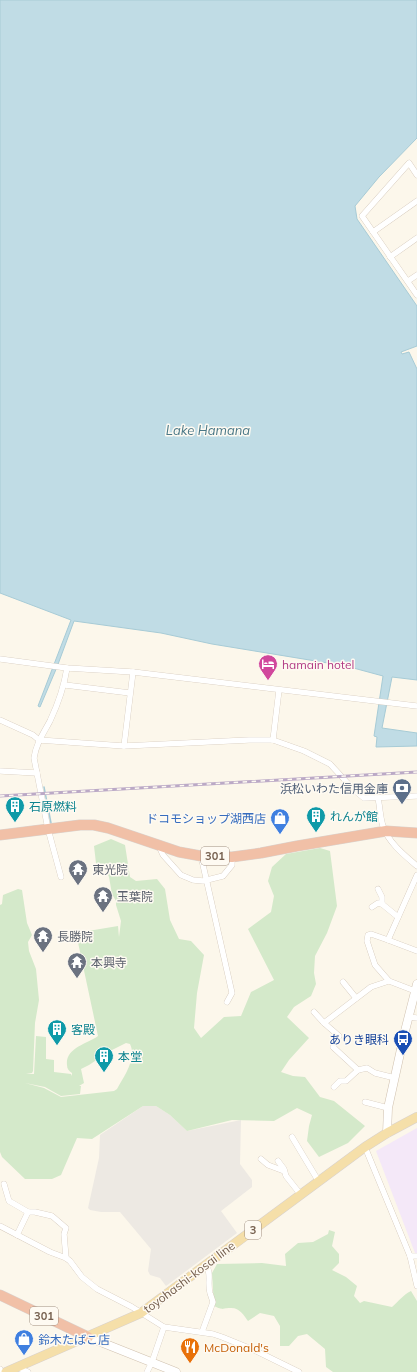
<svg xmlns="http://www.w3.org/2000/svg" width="417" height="1372" viewBox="0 0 417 1372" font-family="Mulish,'Noto Sans JP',sans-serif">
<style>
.industrial{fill:#ede9e3}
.education{fill:#f4e8f8}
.green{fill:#d4e9ca;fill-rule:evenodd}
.water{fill:#c0dce5;stroke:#a7cbd6}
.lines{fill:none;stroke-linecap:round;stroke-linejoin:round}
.stream{stroke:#a7cbd6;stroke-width:1.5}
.street-casing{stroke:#cec0b1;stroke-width:6}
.secondary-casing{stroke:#d0c1af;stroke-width:9}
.primary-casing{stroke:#d9d2ce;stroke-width:10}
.highway-casing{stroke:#d9d2ce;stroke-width:11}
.street{stroke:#fff;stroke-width:5.5}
.secondary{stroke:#fff;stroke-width:8}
.primary{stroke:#f5dfa9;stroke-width:9}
.highway{stroke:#f1c0a7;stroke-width:10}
.rail-casing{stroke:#bba9c6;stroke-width:3}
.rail{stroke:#fefaf2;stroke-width:1.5;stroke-dasharray:4.5;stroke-linecap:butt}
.labels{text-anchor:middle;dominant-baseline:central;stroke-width:3;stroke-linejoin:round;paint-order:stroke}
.shield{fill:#fefaf2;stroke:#9f8e80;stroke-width:1}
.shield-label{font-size:11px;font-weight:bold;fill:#76604f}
.hotel-label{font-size:12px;fill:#b23c85;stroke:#fefaf2;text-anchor:start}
.service-label{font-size:12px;fill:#4e5e75;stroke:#fefaf2;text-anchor:end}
.culture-label{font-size:12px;fill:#0d838f;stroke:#fefaf2;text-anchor:start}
.shop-label{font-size:12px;fill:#366cbe;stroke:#fefaf2;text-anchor:end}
.worship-label{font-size:12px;fill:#5b616d;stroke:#fefaf2;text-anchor:start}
.transit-label{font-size:12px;fill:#164399;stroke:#fefaf2;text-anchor:end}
.street-label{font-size:12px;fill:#76604f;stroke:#fefaf2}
.food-label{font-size:12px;fill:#c56008;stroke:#fefaf2;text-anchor:start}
.water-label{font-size:13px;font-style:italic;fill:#4a7887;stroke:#fefaf2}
</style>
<rect width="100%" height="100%" fill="#fcf7eb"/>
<polygon class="industrial" points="143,1106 156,1106 170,1115 187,1131 241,1120 240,1164 252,1180 252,1187 221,1211 237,1233 166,1286 160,1278 150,1275 148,1271 151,1249 120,1212 101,1212 90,1210 88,1208 99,1158 100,1135"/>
<polygon class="education" points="417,1128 417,1253 415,1253 376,1151"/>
<g class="green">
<path d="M111 839 125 845 130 877 136 881 157 879 165 889 170 920 179 939 191 941 204 955 197 993 194 1028 201 1038 224 1017 241 1016 251 992 274 980 248 929 271 912 274 896 268 881 272 867 286 854 320 848 330 851 337 906 327 933 315 956 314 973 316 984 311 996 294 1007 287 1017 309 1038 289 1060 281 1072 293 1076 305 1077 320 1097 334 1101 365 1126 348 1143 319 1157 307 1141 309 1126 312 1115 297 1108 274 1121 232 1120 187 1131 170 1115 156 1106H143L92 1139 77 1138 61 1175 52 1179H25L2 1157 0 1152V905L2 904 3 895 18 889 22 890 27 923 32 935 28 942 29 951 36 969 39 1000 35 1023 33 1071 32 1073 26 1074H34L36 1036 46 1037V1059L54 1060V1072L71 1074 72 1076V1073C69 1071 67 1069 67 1065 65 1048 87 1044 98 1036L76 933 118 926 119 937 121 921 116 905V901L112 894 109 877 106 870 97 872 94 846ZM126 1043 130 1044C137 1059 124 1076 117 1089L114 1091 61 1097 44 1088 25 1083 45 1087 61 1096 80 1094 81 1086H79L84 1083 81 1069 89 1065 110 1051Z"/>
<path d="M329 1230 335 1232 332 1246 339 1254V1263L332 1270 346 1277 357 1286 354 1296 360 1303 364 1301 392 1307C399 1301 403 1295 411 1291L417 1301V1372H333L326 1367 325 1349 307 1334 298 1336 289 1346H280V1326L274 1316 260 1313 248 1321C244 1315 239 1307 230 1308 221 1308 225 1311 214 1306L212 1273 217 1264 262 1263 286 1266 285 1254 298 1243 313 1242 328 1234Z"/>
</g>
<polygon class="water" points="0,0 417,0 417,138 379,177 355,206 357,219 417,306 417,346 401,352 402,354 409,352 417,369 417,680 392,677 382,728 417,733 417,746 376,747 377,737 374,736 383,676 346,666 212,644 161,633 74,621 57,667 40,707 38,706 71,620 0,593"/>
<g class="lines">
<polyline class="stream" points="44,787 51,823"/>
<defs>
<g id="street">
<polyline points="417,175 409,163 362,216 417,295"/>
<polyline points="373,232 417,201"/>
<polyline points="390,257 417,238"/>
<polyline points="408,281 417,275"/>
<polyline points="0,659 67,668 133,672 417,706"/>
<polyline points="65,685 130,693"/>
<polyline points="0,720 33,735 39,740 124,746 249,740 273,740 304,751 330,764 353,789 364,798 417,796"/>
<polyline points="273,740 279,690"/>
<polyline points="124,746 133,672"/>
<polyline points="0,771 37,773"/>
<path d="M378 798C380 807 380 817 383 826 388 842 404 855 417 866"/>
<polyline points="159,846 163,855 181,875 193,880 203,881 223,876 232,865 232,857"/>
<polyline points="201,856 232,993 227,1002"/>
<polyline points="417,875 388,940 417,951"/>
<path d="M61 877 48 829 34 758C36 744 43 734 50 721 58 704 64 687 67 668"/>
<polyline points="378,889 382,897 382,904 398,917"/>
<polyline points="372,907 378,903 382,904"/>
<polyline points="388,940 371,934 368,935 367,941 375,965 389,981 415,991"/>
<polyline points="389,981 371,987 324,1023 339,1036 333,1047 358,1070 367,1068 375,1073 395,1078"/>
<polyline points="343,982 356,998"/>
<polyline points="314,1012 324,1023"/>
<polyline points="409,1017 417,1018"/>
<polyline points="334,1087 340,1081 346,1081 358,1070"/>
<polyline points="365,1102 388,1108"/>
<polyline points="292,1137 319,1182"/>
<polyline points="365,1147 410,1256 417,1286"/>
<polyline points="261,1159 268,1165 284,1171"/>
<polyline points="278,1161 284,1169 286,1176 301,1195"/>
<polyline points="4,1184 9,1201 28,1212 35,1212 52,1216 66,1228 64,1234 66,1258"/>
<polyline points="0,1226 50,1252 66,1258 70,1261 82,1277 97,1289 132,1307 164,1327 213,1334 222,1337 254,1350 299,1372"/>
<polyline points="17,1235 28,1212"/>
<polyline points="410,1256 417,1256"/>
<path d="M202 1332 213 1302C212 1299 211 1296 210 1293 207 1283 212 1273 206 1265"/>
<polyline points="16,1367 28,1372"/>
<polyline points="0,1369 1,1372"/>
<polyline points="147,1372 152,1362 164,1327"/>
</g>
<g id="secondary">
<polyline points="387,1133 388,1108 405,1031 417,984"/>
<polyline points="88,1337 176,1372"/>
</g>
<polyline id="primary" points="6,1372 141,1313 365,1147 387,1133 417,1117"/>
<g id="highway">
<polyline points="0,835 80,825 94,825 108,828 179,852 201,856 232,857 261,853 297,846 386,831 417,833"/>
<polyline points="0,1295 88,1337"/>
</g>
</defs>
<use href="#street" class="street-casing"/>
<use href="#secondary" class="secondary-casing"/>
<use href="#primary" class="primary-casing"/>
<use href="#highway" class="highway-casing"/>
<use href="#street" class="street"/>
<use href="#secondary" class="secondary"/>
<use href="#primary" class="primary"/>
<use href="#highway" class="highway"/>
<defs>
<polyline id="rail" points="0,796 417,772"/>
</defs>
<use href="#rail" class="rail-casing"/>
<use href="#rail" class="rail"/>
</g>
<defs>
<symbol id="hotel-pin" viewBox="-11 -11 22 30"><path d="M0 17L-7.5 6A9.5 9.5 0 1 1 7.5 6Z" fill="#d1479c" stroke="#fefaf2"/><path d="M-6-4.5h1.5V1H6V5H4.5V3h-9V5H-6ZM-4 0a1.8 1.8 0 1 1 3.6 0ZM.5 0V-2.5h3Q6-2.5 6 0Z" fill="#fff"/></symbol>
<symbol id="bank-pin" viewBox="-11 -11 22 30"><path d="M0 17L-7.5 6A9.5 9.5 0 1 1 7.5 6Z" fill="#5c6f8a" stroke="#fefaf2"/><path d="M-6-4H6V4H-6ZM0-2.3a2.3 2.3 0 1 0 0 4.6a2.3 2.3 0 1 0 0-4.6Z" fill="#fff"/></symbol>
<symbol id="building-pin" viewBox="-11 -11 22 30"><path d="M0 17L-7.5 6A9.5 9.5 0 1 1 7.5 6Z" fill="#0f9aa8" stroke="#fefaf2"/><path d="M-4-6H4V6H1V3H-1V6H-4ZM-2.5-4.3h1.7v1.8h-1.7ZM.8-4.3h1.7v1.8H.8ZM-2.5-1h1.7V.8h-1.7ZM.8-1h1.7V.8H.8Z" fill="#fff"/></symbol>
<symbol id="shop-pin" viewBox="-11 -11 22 30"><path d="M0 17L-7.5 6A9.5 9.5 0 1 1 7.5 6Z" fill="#3f7fe0" stroke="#fefaf2"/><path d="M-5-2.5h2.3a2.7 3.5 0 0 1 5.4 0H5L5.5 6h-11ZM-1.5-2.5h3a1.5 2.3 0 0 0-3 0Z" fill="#fff"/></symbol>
<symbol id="temple-pin" viewBox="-11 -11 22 30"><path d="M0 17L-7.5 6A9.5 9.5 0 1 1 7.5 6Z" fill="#6b7280" stroke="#fefaf2"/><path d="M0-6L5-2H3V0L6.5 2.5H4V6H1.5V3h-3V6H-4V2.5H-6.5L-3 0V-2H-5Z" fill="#fff"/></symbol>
<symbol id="bus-pin" viewBox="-11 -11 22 30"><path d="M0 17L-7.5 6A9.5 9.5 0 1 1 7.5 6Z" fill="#1a4fb4" stroke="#fefaf2"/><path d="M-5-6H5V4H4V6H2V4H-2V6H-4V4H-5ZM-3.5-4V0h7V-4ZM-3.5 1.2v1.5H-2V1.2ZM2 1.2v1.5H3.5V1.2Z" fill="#fff"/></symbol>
<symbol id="restaurant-pin" viewBox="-11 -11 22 30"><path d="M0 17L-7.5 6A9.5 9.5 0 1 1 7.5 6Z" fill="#e8710a" stroke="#fefaf2"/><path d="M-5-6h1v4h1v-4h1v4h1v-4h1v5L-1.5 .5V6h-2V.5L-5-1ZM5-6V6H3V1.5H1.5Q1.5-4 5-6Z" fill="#fff"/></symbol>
</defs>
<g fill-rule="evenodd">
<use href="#hotel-pin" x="257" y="653" width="22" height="30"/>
<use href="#bank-pin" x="391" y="777" width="22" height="30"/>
<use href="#building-pin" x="4" y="795" width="22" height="30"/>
<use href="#building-pin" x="305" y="805" width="22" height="30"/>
<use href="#shop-pin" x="269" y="807" width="22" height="30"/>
<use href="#temple-pin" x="67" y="858" width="22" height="30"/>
<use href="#temple-pin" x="92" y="885" width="22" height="30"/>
<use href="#temple-pin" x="32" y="925" width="22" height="30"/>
<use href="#temple-pin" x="66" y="951" width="22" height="30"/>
<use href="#building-pin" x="46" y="1018" width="22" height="30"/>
<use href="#bus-pin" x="392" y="1028" width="22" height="30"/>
<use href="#building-pin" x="93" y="1045" width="22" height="30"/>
<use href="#shop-pin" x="13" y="1328" width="22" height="30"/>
<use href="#restaurant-pin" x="179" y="1336" width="22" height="30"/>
</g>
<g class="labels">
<g class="shield">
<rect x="201" y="847" width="28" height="18" rx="3"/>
<rect x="245" y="1221" width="16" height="18" rx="3"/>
<rect x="30" y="1307" width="28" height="18" rx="3"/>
</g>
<g class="shield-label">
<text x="215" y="856">301</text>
<text x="253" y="1230">3</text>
<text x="44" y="1316">301</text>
</g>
<g class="hotel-label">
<text x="282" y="664">hamain hotel</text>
</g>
<g class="service-label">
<text x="388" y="788">浜松いわた信用金庫</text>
</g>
<g class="culture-label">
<text x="29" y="806">石原燃料</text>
<text x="330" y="816">れんが館</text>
<text x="71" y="1029">客殿</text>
<text x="118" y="1056">本堂</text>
</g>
<g class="shop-label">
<text x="266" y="818">ドコモショップ湖西店</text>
<text x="38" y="1339" text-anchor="start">鈴木たばこ店</text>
</g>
<g class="worship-label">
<text x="92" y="869">東光院</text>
<text x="117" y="896">玉葉院</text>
<text x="57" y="936">長勝院</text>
<text x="91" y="962">本興寺</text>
</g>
<g class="transit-label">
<text x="389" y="1039">ありき眼科</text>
</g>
<g class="street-label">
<text transform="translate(189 1277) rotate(-37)">toyohashi-kosai line</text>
</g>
<g class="food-label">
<text x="204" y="1347">McDonald's</text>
</g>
<g class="water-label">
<text x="208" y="430">Lake Hamana</text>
</g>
</g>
</svg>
